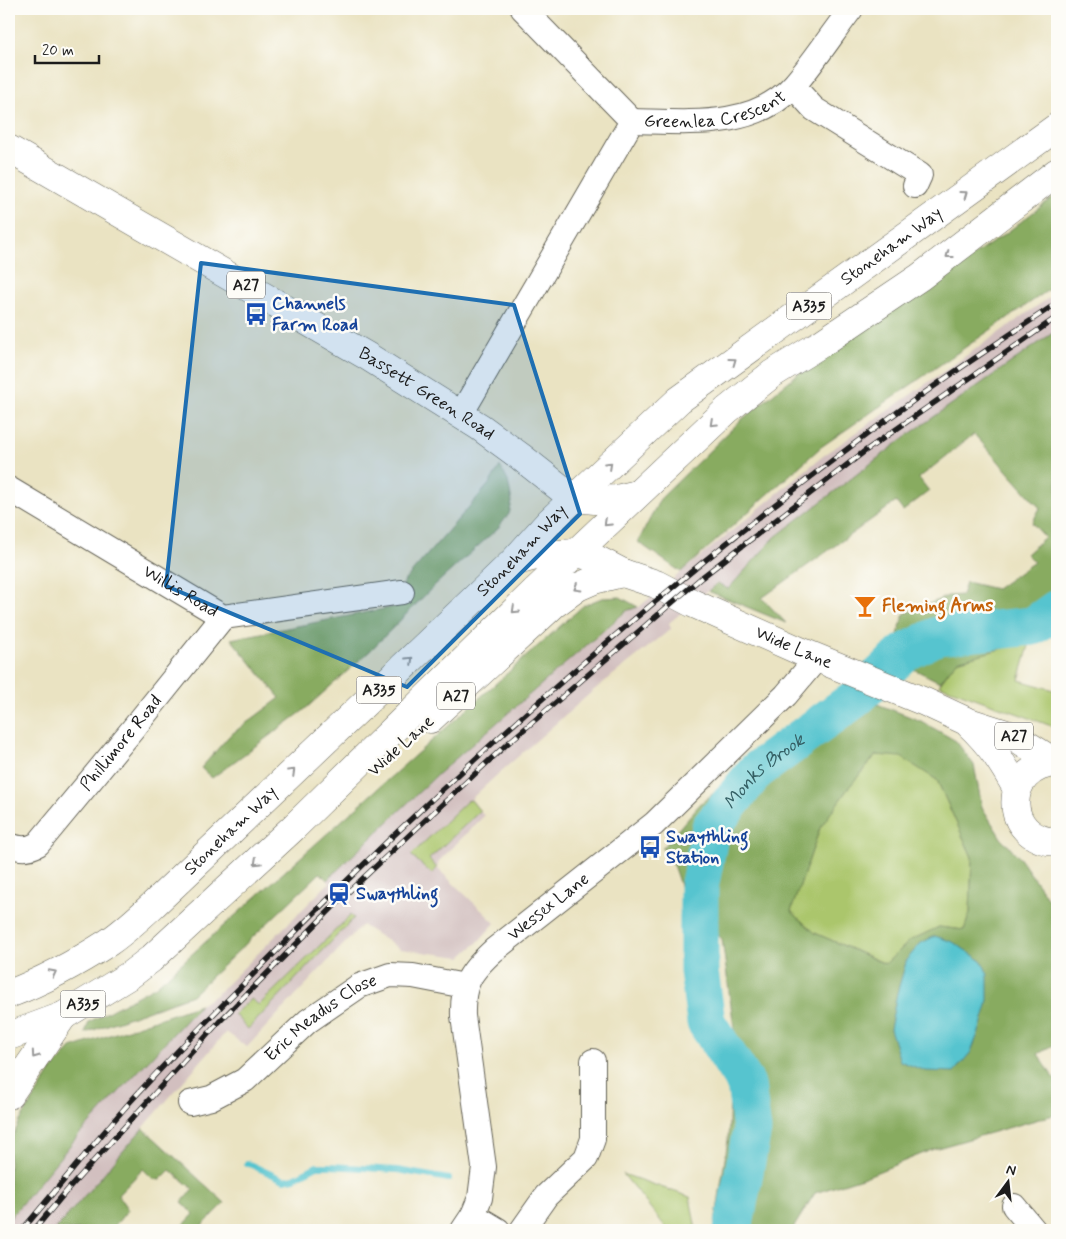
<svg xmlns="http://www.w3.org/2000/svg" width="1066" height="1239" viewBox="0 0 1066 1239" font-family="Mynerve,sans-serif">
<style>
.industrial{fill:#d2bfbf}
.green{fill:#abc66c;stroke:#647144}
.forest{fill:#88ab60;stroke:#52643e;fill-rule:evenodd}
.water{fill:#57c4cf;stroke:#3a7076}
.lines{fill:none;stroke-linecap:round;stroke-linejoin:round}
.stream{stroke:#57c4cf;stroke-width:6}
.river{stroke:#57c4cf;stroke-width:39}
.minor-casing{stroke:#646256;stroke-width:26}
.major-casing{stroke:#646256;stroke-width:29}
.minor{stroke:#fff;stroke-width:24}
.major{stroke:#fff;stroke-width:28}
.rail-casing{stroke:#1c1c1c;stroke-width:5.5}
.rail{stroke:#fdfcf7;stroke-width:4;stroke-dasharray:11;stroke-linecap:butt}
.oneway{stroke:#999}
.marked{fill:#1f6fb2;fill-opacity:0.2;stroke:#1f6fb2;stroke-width:4;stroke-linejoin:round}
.labels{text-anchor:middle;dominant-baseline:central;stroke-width:5;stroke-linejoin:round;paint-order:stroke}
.shield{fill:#fdfcf7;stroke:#605f5e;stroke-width:1}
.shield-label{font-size:16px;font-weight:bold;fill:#1c1c1c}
.street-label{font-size:18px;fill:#1c1c1c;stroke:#fdfcf7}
.transit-label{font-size:18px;font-weight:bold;fill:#164399;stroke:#fdfcf7;text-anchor:start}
.food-label{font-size:18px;font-weight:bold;fill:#c56008;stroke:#fdfcf7;text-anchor:start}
.water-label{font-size:19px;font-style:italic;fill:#345f64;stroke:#fdfcf7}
</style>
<rect width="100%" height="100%" fill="#fdfcf7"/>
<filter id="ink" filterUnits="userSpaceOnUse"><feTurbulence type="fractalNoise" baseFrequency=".02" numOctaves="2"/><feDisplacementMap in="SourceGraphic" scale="10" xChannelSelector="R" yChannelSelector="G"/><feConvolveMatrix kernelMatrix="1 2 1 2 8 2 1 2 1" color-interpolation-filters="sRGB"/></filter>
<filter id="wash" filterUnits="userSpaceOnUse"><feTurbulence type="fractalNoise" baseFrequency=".0096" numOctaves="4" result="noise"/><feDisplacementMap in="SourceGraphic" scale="20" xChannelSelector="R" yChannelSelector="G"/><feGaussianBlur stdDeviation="1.12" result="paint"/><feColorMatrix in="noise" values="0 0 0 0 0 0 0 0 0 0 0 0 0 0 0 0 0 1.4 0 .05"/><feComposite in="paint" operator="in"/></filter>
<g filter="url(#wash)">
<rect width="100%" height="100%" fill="#eae3c2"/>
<polygon class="industrial" points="1057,292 1057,342 728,589 717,583 669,623 671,629 594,690 497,775 471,799 484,816 439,861 437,868 495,923 477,943 461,957 400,949 362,925 247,1047 226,1032 55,1230 9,1230 9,1219 76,1138 153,1055 200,1005 217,994 329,883 327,880 439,773 627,611 639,607 823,456"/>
<g class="green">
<polygon points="1026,642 1029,646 1019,680 1054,690 1054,693 1057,694 1057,728 939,685 956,661"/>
<polygon points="876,755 901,756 937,780 972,857 970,913 964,930 939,927 911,940 886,964 815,933 791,911 820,828 849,787"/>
<polygon points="471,800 480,811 429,859 437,868 432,874 411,855 467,801"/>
<polygon points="351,915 354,918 248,1029 234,1014 251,999 259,1005"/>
<polygon points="623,1174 690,1197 696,1230 668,1230"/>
</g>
<g class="forest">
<polygon points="1057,194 1057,284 821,447 681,572 638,542 660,499 740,421 800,372 1005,234"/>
<polygon points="1057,330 1057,633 957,661 940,682 891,658 904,614 948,596 962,595 966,582 996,589 1034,562 1026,554 1045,537 1032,523 1040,508 974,434 919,478 929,491 903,511 896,502 762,598 786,623 708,591 718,583 728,589 775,537 908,435"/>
<polygon points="500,466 508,481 512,502 509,514 498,528 435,585 371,650 303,711 212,778 201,768 229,736 280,698 231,639 394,607 405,580 489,484"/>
<polygon points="620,597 638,607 626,611 439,773 327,880 320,873 192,995 85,1033 89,1022 156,986 584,605 602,598"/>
<path d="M838 689 921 721 956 741 974 765 982 807 1001 838 1019 857 1057 912V1043L1038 1054 1057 1083V1114L934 1149 865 1177 815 1193 792 1230H714L728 1140 734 1028 722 939 686 903 670 856 662 848 700 804 777 743ZM876 755 901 757 937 780 972 857 970 913 964 930 939 927 911 940 885 964 815 933 791 911 820 828 849 787Z"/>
<polygon points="200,1005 76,1138 9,1219 9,1144 20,1121 51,1071 71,1048"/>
<polygon points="143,1128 225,1203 198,1230 179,1230 194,1214 182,1202 193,1189 170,1170 160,1180 153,1179 143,1169 118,1195 128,1210 111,1230 55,1230"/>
</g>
<polygon class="water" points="935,936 953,942 982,961 988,975 988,1002 980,1029 971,1052 954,1072 925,1071 900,1061 890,1029 897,993 907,959 921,943"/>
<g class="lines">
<g class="stream">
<polyline points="247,1163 284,1180 294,1178 317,1166 330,1166 397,1170 449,1179"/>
<polyline points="721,1218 735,1220"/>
</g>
<path class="river" id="s1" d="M733 1230 752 1130 746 1084 706 1022 699 971V888L711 827 756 771 856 698 904 653 937 636 1033 626 1057 609"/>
</g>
</g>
<g filter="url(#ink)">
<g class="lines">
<defs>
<g id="minor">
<polyline points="523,9 632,121"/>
<polyline points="793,86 814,109 920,175 915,186"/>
<path id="s2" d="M632 121C686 122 754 130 794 85 814 62 832 34 851 9"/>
<polyline points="461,414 632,121"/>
<path id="s3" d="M9 489 223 617 402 592"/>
<path id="s4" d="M9 845C20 849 27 850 38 844L133 729 223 617"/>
<path id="s5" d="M190 1103 211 1098 245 1080 308 1021 359 986 390 975 413 976 465 986"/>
<polyline points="1014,1206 1034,1230"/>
<polyline points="473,1215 498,1230"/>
<path id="s6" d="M463 1230 473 1215 480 1198 484 1167 463 1016C462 983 470 972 494 950L654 824 786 695 817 658"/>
<polyline points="522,1230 546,1196 586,1158 593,1139 593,1061"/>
</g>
<g id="major">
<path id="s7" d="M9 149 367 356 480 427 521 457 573 498 595 500 616 499 637 494"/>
<path id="s8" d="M513 562 536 556 556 554 577 553 592 557 623 573 656 584 692 603 800 651 925 702 966 721 1013 736 1056 763"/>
<polyline points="430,719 553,605 578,587 594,580 623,573"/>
<path d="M969 724C991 745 1002 762 1017 789"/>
<path d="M1057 763C1001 766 1002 840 1057 842"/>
<path id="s9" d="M9 994C43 981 78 962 109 942 125 931 140 917 154 904L513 562 550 521 679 400 1057 127"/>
<polyline points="9,1036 63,1016 130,975 151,959 293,828 532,594 727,410 772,374 822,343 920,277 1057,172"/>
<polyline points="9,1095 63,1016"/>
</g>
</defs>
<use href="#minor" class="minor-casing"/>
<use href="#major" class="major-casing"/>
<use href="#minor" class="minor"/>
<use href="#major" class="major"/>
<defs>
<g id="rail">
<path d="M22 1230C58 1188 93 1144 130 1102 185 1041 244 984 301 926 472 755 657 592 850 447 917 396 987 350 1057 303"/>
<polyline points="34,1230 64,1194 219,1022 344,896 507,744 701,578 865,451 1057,317"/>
</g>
</defs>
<use href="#rail" class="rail-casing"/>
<use href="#rail" class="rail"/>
</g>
<defs><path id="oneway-chevron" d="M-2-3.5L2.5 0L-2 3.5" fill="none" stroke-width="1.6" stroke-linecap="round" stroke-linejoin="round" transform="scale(1.25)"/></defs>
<g class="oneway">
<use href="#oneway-chevron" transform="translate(964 194) rotate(-36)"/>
<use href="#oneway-chevron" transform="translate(949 255) rotate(143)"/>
<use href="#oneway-chevron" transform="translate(733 361) rotate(-36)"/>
<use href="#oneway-chevron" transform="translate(713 423) rotate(137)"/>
<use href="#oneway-chevron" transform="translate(609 465) rotate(-43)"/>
<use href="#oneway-chevron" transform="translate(607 523) rotate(136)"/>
<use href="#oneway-chevron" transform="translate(577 588) rotate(149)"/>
<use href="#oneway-chevron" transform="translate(515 610) rotate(136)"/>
<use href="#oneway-chevron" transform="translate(410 660) rotate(-44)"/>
<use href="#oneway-chevron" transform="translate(292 772) rotate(-44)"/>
<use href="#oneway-chevron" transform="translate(257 862) rotate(137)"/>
<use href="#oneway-chevron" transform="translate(53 973) rotate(-27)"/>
<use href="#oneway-chevron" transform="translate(35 1055) rotate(125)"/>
</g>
</g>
<path class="marked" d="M201 263 514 305 580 514 407 687 166 586Z"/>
<defs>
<symbol id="bus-bare" viewBox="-9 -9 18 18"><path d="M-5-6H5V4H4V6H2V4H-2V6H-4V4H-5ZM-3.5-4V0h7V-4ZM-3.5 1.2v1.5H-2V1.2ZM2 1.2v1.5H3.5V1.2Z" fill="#1a4fb4" stroke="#fdfcf7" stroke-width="2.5" paint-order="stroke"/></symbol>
<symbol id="bar-bare" viewBox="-9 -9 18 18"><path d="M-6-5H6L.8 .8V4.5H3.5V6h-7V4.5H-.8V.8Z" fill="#e8710a" stroke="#fdfcf7" stroke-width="2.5" paint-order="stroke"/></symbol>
<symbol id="station-bare" viewBox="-9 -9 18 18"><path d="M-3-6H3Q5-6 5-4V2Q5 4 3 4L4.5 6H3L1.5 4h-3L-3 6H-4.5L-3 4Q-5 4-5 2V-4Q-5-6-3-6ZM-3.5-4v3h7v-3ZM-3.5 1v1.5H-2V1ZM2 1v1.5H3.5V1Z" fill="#1a4fb4" stroke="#fdfcf7" stroke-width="2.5" paint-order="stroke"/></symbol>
</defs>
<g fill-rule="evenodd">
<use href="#bus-bare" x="240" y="298" width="32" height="32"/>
<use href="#bar-bare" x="849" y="590" width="32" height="32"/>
<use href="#bus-bare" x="634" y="831" width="32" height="32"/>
<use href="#station-bare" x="323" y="878" width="32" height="32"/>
</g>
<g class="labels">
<g class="shield">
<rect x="227" y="271.5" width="38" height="27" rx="4"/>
<rect x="786.5" y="292.5" width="45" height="27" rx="4"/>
<rect x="356.5" y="676.5" width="45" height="27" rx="4"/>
<rect x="437" y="682.5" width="38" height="27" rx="4"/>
<rect x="995" y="722.5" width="38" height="27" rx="4"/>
<rect x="60.5" y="990.5" width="45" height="27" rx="4"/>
</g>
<g class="shield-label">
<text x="246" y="285">A27</text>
<text x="809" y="306">A335</text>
<text x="379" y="690">A335</text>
<text x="456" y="696">A27</text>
<text x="1014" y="736">A27</text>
<text x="83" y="1004">A335</text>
</g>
<g class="street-label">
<text stroke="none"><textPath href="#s2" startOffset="85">Greenlea Crescent</textPath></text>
<text stroke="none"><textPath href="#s9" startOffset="1162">Stoneham Way</textPath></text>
<text stroke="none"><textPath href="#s7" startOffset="484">Bassett Green Road</textPath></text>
<text stroke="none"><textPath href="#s9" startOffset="682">Stoneham Way</textPath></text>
<text stroke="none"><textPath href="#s3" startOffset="200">Willis Road</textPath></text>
<text stroke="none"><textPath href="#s8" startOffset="302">Wide Lane</textPath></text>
<text stroke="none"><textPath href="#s4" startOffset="161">Phillimore Road</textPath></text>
<text transform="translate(401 746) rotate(-42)">Wide Lane</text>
<text stroke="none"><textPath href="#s9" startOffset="278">Stoneham Way</textPath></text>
<text stroke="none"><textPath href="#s6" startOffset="366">Wessex Lane</textPath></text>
<text stroke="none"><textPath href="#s5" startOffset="159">Eric Meadus Close</textPath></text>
</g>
<g class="transit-label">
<text x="272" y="304">Channels<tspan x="272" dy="21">Farm Road</tspan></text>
<text x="666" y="837">Swaythling<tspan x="666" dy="21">Station</tspan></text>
<text x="356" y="894">Swaythling</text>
</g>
<g class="food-label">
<text x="882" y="606">Fleming Arms</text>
</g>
<g class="water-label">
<text stroke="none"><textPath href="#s1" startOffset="496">Monks Brook</textPath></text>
</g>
</g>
<rect width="1066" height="1239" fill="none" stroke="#fdfcf7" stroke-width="30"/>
<g transform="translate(1008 1182) rotate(15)" stroke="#fdfcf7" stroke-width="4" paint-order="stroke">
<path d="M0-4L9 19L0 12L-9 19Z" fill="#1c1c1c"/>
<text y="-8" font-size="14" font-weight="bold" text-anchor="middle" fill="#1c1c1c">N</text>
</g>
<path d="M35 55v8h64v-8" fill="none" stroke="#1c1c1c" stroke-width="2.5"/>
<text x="42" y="55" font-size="15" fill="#1c1c1c" stroke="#fdfcf7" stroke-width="4" paint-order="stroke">20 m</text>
</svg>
